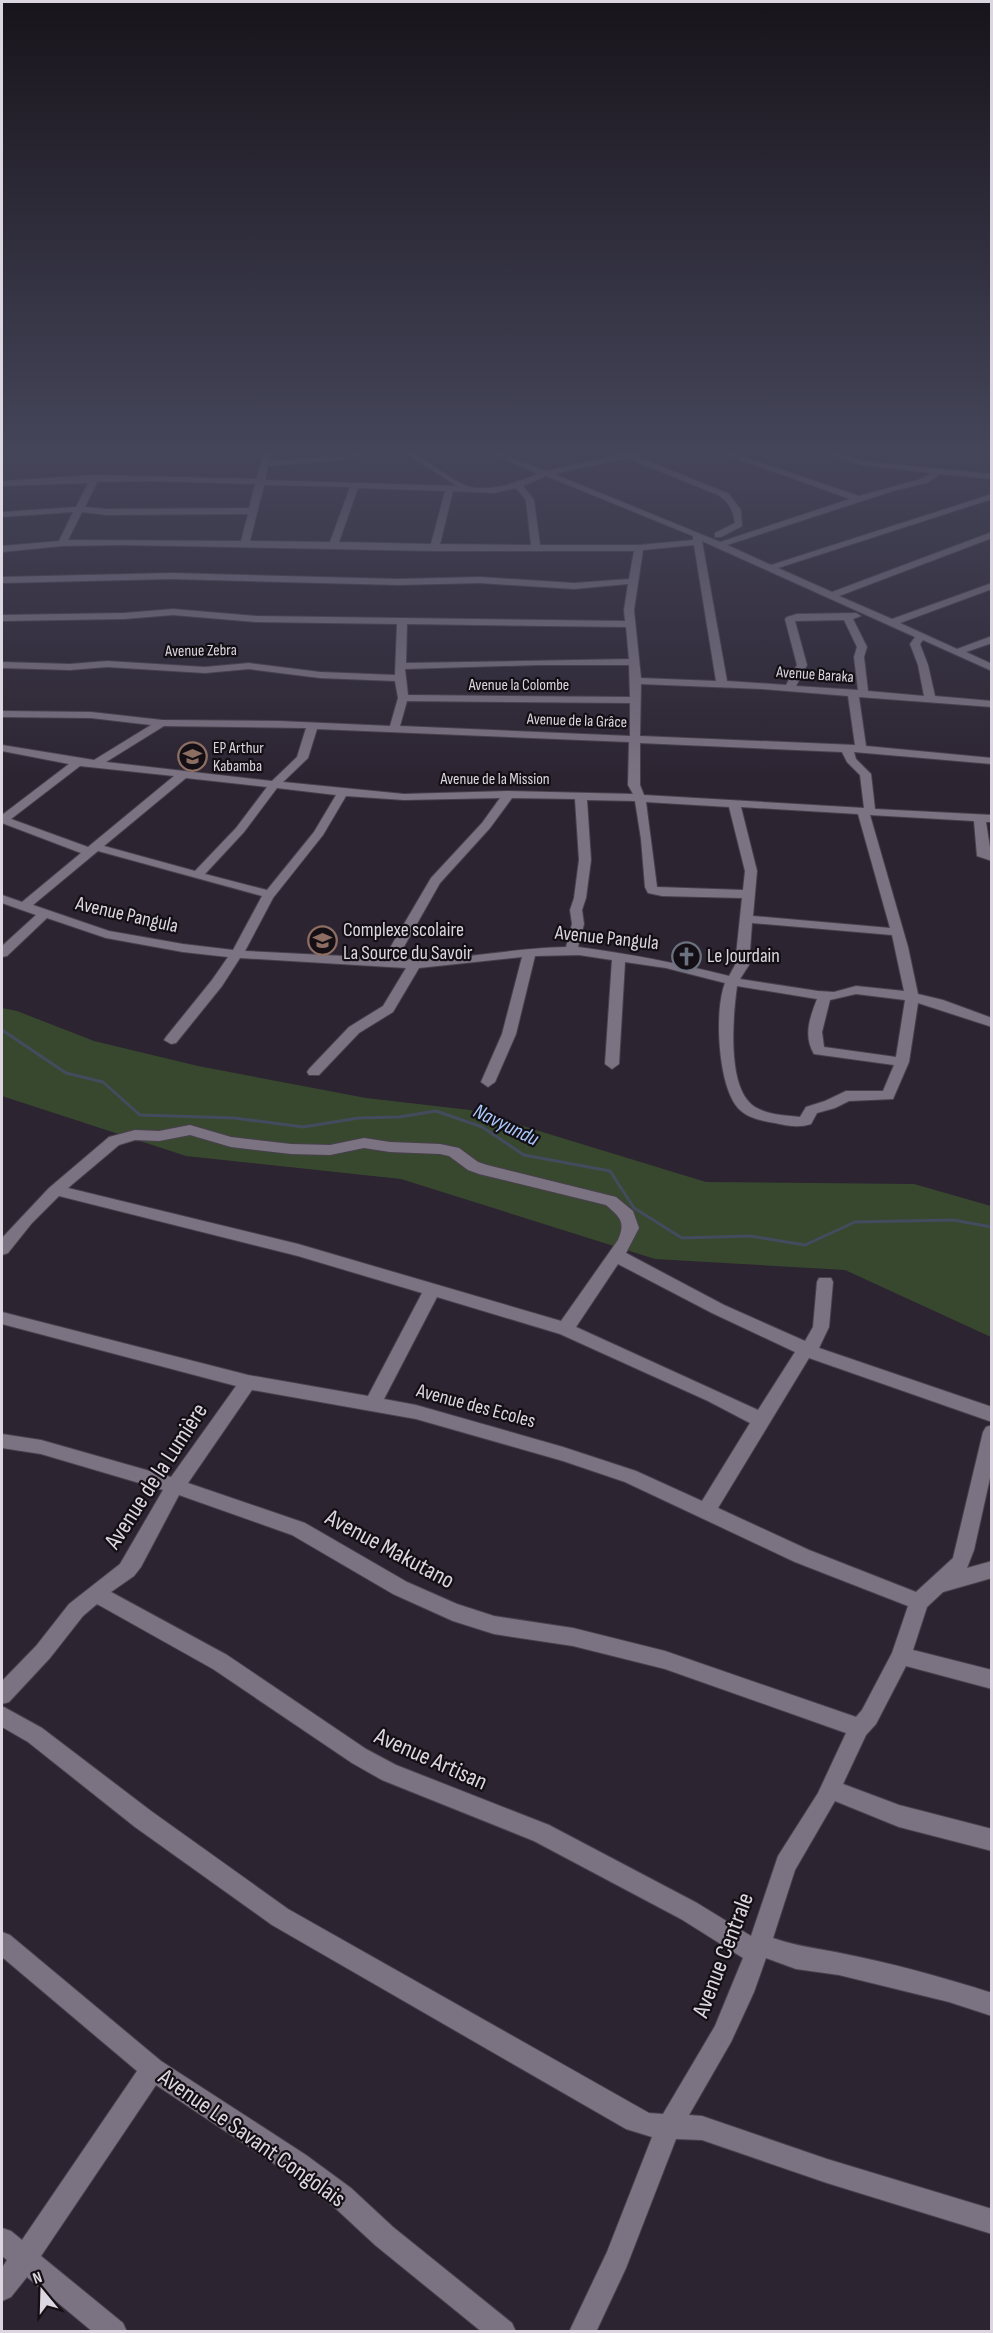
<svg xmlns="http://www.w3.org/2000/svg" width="993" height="2333" viewBox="0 0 993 2333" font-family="'Sofia Sans Condensed',sans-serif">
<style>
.green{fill:#38482e}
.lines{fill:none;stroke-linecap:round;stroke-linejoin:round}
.stream{stroke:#444b5e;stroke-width:3}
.minor-casing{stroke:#48414c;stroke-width:2}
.minor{fill:#7c7382;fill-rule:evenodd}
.labels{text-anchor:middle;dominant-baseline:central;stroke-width:4.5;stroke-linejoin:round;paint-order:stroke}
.far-street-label{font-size:16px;fill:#dbd6df;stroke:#130f15}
.far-poi-label{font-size:16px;fill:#dbd6df;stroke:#130f15;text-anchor:start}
.street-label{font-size:20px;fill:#dbd6df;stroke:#130f15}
.poi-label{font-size:20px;fill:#dbd6df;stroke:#130f15;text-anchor:start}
.water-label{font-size:21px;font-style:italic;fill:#abc9fd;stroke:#130f15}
.near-street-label{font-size:24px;fill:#dbd6df;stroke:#130f15}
</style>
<rect width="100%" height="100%" fill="#2c2431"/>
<polygon class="green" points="2,1008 17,1011 94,1041 198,1066 366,1098 470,1110 706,1182 914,1184 991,1206 991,1337 845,1270 655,1259 401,1179 186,1156 2,1096"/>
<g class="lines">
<polyline class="stream" points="2,1030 66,1073 103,1082 140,1115 234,1118 303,1127 359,1118 399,1117 436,1111 482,1127 524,1155 610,1171 634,1208 682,1238 750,1236 805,1245 855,1222 953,1220 992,1227"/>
<defs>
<g id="minor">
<polygon points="2,453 24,453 20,455 2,455"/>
<path d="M263 453H271L269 461 376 453 340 460 268 466 265 480 457 486 405 453H414C427 461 457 484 470 487 494 492 517 482 538 474L491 453H501L546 471 626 453H643L636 456 729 494 741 510 742 526 721 537H715V533L735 523C733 510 729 502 718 495L627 458 554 474 720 542 850 499 721 453H732L859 496 921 479 931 473 862 465 825 453H836L863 461 992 474V479L940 474 927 483 893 491 727 545 771 565 992 494V499L778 568 832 592 992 532V538L839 596 892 619 992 583V589L900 623 957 649 992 636V643L966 652 992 664V671L923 640 920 644 928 665 935 696 992 701V707L859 697 866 746 992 758V764L854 752 856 759 871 774 875 809 992 815V822H986L992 861 977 856 974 821 870 815 908 947 918 994 943 1000 992 1018V1027L918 1003 909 1062 893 1099 849 1101 835 1108 817 1113 811 1124C799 1128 788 1126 775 1123 762 1121 747 1118 738 1108 718 1085 714 1011 725 983L666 968 625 962 619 1064 612 1069 605 1064 612 960 579 955 535 956 516 1034 495 1082 488 1087 481 1082 502 1034 522 957 419 968 393 1012 359 1033 319 1075H309L307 1072 309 1069 349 1027 383 1006 406 968 240 958 222 986 176 1043 171 1044 164 1040 166 1037 212 980 228 957 183 952 106 938 47 918 7 956 2 957V946L36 915 2 903V895L22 902 81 853 2 823V815L69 764 2 751V745L94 760 151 725 91 718 2 717V711L91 712 162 720 279 721 390 726 398 698 395 681 320 678 249 669 205 673 107 667 70 670 2 668V662L70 664 107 661 205 667 249 663 320 672 395 675 397 624 256 622 173 615 124 619 2 621V615L124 613 173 609 256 616 625 621 624 610 628 584 574 589 480 583 398 585 171 579 2 583V577L171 573 398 579 480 577 574 583 629 579 634 551H434L122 545 62 546 2 552V546L59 541 73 512 2 517V512L76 507 88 483 2 486V481L95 475 257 479ZM546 476 693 536V540L639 545H540L534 500 523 486ZM149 481 255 484 249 508 107 509 85 507 97 482ZM264 485 350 487 330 542 250 541ZM358 488 445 491 431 544 339 542ZM516 488 526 500 531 545 440 544 453 491 494 493ZM82 512 107 515 248 514 241 541 68 540ZM702 541 915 637 910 644 918 665 924 696 868 691 864 657 867 647 853 619 861 616 856 613 797 614 787 617 785 619 797 665 786 685 727 681ZM694 545 716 681 641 678 634 610 643 550ZM844 620 857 647 854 657 858 690 796 686 807 665 795 621ZM407 624 626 627 629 659 406 663ZM538 665H629L630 697 408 695 405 669ZM641 684 762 689 848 696 855 745 640 736ZM407 701 630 703V736L400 726ZM164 726 306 728 297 757 272 781 106 762ZM317 729 629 742 628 785 633 794 508 791 404 794 283 782 308 758ZM640 743 842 752 847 762 860 775 864 808 644 795 640 785ZM80 766 174 776 88 847 11 819ZM186 778 267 787 236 828 195 871 104 846ZM277 788 336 795 314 832 267 890 205 874 244 832ZM346 796 404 800 500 798 482 823 431 878 384 958 245 951 273 898 323 835ZM512 798 575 799 579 860 574 898 570 910 572 924 566 947C509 948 453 962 397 959L440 883 490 828ZM587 800 635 801 641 839 645 887 648 893 662 896 742 898 735 965 729 976C677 963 631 954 578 947L584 924 582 910 586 898 591 860ZM646 802 729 807 745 871 743 890 657 887ZM741 807 858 814 890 928 753 916 757 871ZM98 851 262 896 233 950 183 944 109 931 33 905ZM752 923 892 935 904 991 856 986 834 992 818 991 740 979 749 965ZM737 986 817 999C810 1017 803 1036 814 1054L894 1065 883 1091H846L825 1101 806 1107 800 1117C785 1115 768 1115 755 1107 726 1089 733 1016 737 986ZM856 994 905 1000 896 1057 824 1047 822 1032 830 1000Z"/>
<path d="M190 1125 231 1137 291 1144 330 1145 364 1138 390 1142 440 1144 459 1148 478 1162 487 1165 616 1197 633 1211 639 1228 626 1253 724 1305 805 1341 813 1327 817 1282 819 1278H831L833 1282 829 1327 819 1348 992 1407V1422L809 1358 718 1508 809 1550 916 1592 953 1558 983 1432 986 1427 992 1425V1469L974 1550 967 1568 992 1561V1578L943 1592 927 1607 913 1650 992 1670V1689L906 1666 876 1724 866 1735 843 1784 899 1805 992 1829V1851L899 1827 835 1801 795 1870 773 1938C795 1946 816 1948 840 1953 891 1963 942 1977 992 1993V2016L949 2002 839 1975 796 1969 766 1958 754 1992 731 2042 689 2115 702 2116 827 2159 992 2209V2234L827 2183 702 2140 676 2139 626 2268 596 2332H569L607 2252 652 2137 626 2129 272 1925 135 1827 28 1742 2 1727V1706L42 1728 151 1811 288 1909 649 2113 663 2114 715 2026 743 1958 681 1919 534 1841 382 1780 352 1763 213 1669 97 1604 83 1616 50 1658 9 1702 2 1704V1681L36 1646 69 1604 120 1564 163 1490 41 1454 2 1448V1434L41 1440 171 1477 236 1386 2 1324V1312L248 1375 368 1396 422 1293 298 1256 59 1196 32 1223 8 1253 2 1255V1238L49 1188 109 1137 135 1130 159 1131ZM190 1135 231 1147 291 1154 330 1155 364 1148 390 1152 440 1154 449 1156 468 1170 479 1174 606 1205C620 1217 626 1222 618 1240L561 1321 298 1244 68 1188 119 1145 135 1140 159 1141ZM618 1264 712 1313 795 1352 758 1410 576 1327ZM437 1297 560 1334 708 1401 750 1423 702 1501 636 1471 563 1447 416 1405 384 1399ZM252 1390 416 1419 563 1461 625 1482 795 1562 908 1606 892 1653 862 1710 856 1717 665 1651 573 1628 494 1616 457 1604 407 1582 305 1523 188 1483ZM179 1495 292 1535 393 1594 453 1621 494 1634 573 1646 665 1669 846 1733 818 1793 778 1856 751 1936 697 1903 549 1825 396 1765 366 1749 227 1655 111 1592 134 1576 141 1567Z"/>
<polygon points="2,1932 10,1935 161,2061 306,2155 351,2188 393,2227 512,2323 516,2332 482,2332 375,2245 333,2206 288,2173 156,2085 41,2256 123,2323 127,2332 93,2332 27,2277 11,2297 2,2301 2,2268 7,2260 2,2256 2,2228 11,2231 22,2240 137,2071 2,1957"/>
</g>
</defs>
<use href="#minor" class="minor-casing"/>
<use href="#minor" class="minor"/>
</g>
<linearGradient id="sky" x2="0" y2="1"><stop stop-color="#18141b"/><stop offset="0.58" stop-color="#45455a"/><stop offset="1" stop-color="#45455a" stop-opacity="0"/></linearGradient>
<rect width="993" height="779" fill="url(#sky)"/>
<defs>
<symbol id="school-ring" viewBox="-11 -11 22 22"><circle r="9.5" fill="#130f15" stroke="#8d6e63" stroke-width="1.5"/><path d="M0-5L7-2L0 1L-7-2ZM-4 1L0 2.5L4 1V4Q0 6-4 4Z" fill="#8d6e63"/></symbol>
<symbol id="church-ring" viewBox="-11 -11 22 22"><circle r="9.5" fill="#130f15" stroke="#6b7280" stroke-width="1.5"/><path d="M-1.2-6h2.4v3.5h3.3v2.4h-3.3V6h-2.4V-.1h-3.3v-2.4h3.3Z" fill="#6b7280"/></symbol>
</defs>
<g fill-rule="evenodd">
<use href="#school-ring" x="176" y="740" width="33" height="33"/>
<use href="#school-ring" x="306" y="924" width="33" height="33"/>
<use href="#church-ring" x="670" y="940" width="33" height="33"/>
</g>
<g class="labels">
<g class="far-street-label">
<text transform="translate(201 651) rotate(-1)">Avenue Zebra</text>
<text transform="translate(815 675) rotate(4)">Avenue Baraka</text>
<text x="519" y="685">Avenue la Colombe</text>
<text transform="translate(577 721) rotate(2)">Avenue de la Grâce</text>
<text x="495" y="779">Avenue de la Mission</text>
</g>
<g class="far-poi-label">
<text x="213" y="748">EP Arthur<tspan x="213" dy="18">Kabamba</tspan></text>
</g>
<g class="street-label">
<text transform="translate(127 915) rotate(13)">Avenue Pangula</text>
<text transform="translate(607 938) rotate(6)">Avenue Pangula</text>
<text transform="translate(476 1406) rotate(15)">Avenue des Ecoles</text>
</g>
<g class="poi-label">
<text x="343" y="930">Complexe scolaire<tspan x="343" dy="23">La Source du Savoir</tspan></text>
<text x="707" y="956">Le Jourdain</text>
</g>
<g class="water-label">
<text transform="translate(506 1125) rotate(26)">Navyundu</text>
</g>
<g class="near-street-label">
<text transform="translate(156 1476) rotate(-57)">Avenue de la Lumière</text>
<text transform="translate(390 1549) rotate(28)">Avenue Makutano</text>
<text transform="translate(431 1759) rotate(24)">Avenue Artisan</text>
<text transform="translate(723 1955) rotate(-69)">Avenue Centrale</text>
<text transform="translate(252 2138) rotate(35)">Avenue Le Savant Congolais</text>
</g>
</g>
<rect width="993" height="2333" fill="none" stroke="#dbd6df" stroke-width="6"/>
<g transform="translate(42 2291) rotate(341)" stroke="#130f15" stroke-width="4.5" paint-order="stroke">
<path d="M0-4.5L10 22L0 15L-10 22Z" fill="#dbd6df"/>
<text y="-9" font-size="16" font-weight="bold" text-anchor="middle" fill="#dbd6df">N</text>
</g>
</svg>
